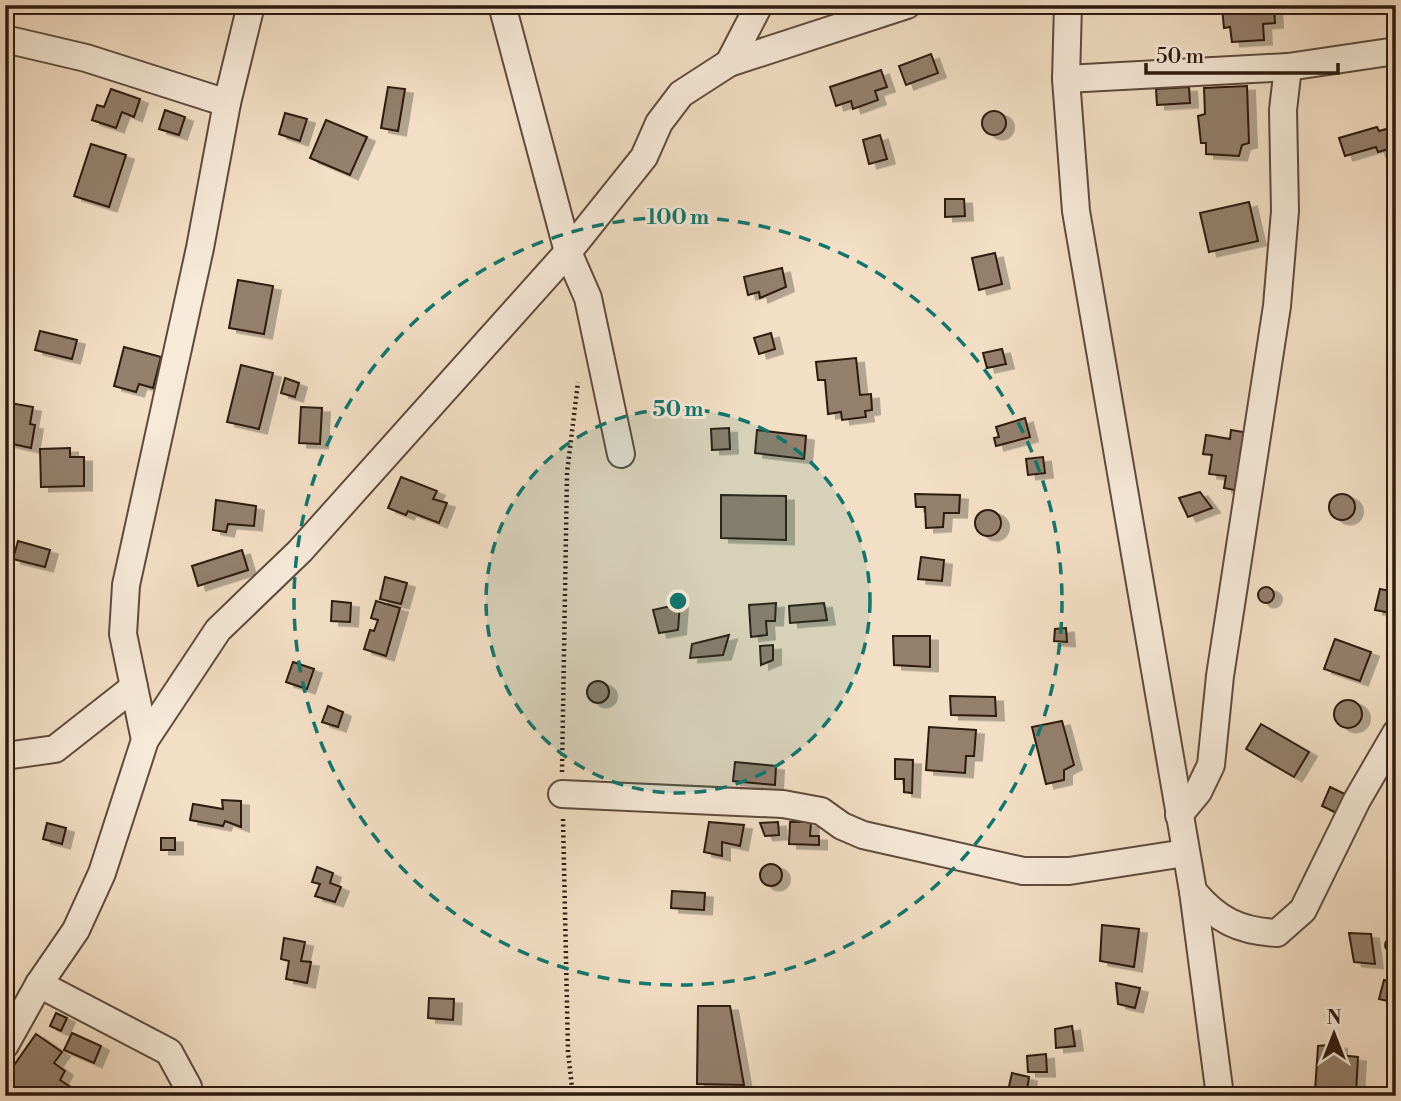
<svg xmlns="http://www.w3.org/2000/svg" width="1401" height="1101" viewBox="0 0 1401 1101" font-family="'Libre Bodoni',serif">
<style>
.building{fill:#94806d;stroke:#2d1a0e;stroke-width:2;filter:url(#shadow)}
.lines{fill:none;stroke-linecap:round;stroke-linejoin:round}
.minor-casing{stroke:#5e4b3c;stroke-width:30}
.path{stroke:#2d1a0e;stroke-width:4.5;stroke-dasharray:2 3.5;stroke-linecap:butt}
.minor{stroke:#f7ead9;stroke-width:26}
.ring{fill:none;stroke:#0f766e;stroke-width:3.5;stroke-dasharray:12 9}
.centre{fill:#0f766e;stroke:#f7ead9;stroke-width:3.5}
.ring-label{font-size:21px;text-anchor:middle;font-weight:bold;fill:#0f766e;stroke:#f7ead9;stroke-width:6;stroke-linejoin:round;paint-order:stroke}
</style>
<defs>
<filter id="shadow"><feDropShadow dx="8" dy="4.5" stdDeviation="0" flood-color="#0004"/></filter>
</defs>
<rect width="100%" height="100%" fill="#f3dfc5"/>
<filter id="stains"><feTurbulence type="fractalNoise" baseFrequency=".00286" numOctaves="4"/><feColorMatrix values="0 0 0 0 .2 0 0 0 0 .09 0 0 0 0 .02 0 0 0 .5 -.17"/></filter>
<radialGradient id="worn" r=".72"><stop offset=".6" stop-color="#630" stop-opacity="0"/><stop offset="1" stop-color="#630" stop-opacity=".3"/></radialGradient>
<g class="building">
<polygon points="1274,5 1275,23 1263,24 1264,40 1232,42 1230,27 1224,28 1222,7"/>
<polygon points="931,54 938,73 906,85 899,66"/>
<polygon points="881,70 887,87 875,91 878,100 853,109 851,101 836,106 830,87"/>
<polygon points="1247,86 1249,143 1242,145 1239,156 1206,154 1206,143 1201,143 1198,116 1205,114 1204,88"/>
<polygon points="388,87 405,89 398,131 381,128"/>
<polygon points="1189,87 1190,103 1157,105 1156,89"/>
<polygon points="111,89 140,99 134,117 122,112 116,128 92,120 97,105 104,107"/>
<polygon points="165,110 185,117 179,135 159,129"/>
<circle cx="994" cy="123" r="12"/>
<polygon points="285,113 307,119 300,141 279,134"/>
<polygon points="326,120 367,137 350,175 310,158"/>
<polygon points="1377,127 1379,131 1390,128 1396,147 1378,152 1376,147 1345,156 1339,138"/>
<polygon points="880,135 887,159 869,164 863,140"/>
<polygon points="91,144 126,155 109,207 74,196"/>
<polygon points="945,199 964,199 965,216 945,217"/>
<polygon points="1249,202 1258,241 1209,252 1200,213"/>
<polygon points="995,253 1002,284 979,290 972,258"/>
<polygon points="782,268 786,287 760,298 759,292 748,295 744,277"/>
<polygon points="238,280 273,286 264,334 229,328"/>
<polygon points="40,331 77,340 72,359 35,350"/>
<polygon points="771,333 775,349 759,354 754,338"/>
<polygon points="124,347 161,357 153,388 139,384 136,392 114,386"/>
<polygon points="1002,349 1006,364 987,368 983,353"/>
<polygon points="856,358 860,395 871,394 872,410 865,411 866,417 842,420 841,412 828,414 825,380 818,380 816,362"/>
<polygon points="241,365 273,373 259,429 227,422"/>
<polygon points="285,378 299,383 295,397 281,393"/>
<polygon points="10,403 33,407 30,424 35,425 31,448 8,443 11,426 6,425"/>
<polygon points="301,407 322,408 320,444 299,443"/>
<polygon points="1025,418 1030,437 996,446 994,438 999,437 996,427"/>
<polygon points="729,428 730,449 712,450 711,429"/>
<polygon points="757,430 806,436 804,459 755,453"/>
<polygon points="1231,430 1249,433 1240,491 1224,488 1226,476 1209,474 1212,455 1203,454 1206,435 1230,439"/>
<polygon points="70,448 70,457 84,457 84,486 41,487 40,449"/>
<polygon points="1043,457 1045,473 1028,475 1026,459"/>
<polygon points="401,477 437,491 433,499 447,503 439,523 408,511 406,515 388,508"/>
<polygon points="1200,492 1212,508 1188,517 1179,498"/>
<polygon points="915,494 960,495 959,513 944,513 943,527 926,528 925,507 916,507"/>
<circle cx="1342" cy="507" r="13"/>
<polygon points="721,495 786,496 786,540 721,538"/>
<polygon points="216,500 256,506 254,526 228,524 226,532 213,530"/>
<circle cx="988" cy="523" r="13"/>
<polygon points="18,541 50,550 45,567 13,559"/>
<polygon points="242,550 248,570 198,586 192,566"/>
<polygon points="921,557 944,560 942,581 918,579"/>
<polygon points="385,577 407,583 401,604 380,599"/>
<circle cx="1266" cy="595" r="8"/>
<polygon points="1380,589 1396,592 1396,614 1375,610"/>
<polygon points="332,601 351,603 350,622 331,621"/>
<polygon points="376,601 400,608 386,656 364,649 370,630 374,631 378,620 371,618"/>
<polygon points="776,603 775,621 766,621 767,635 751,637 749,605"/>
<polygon points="824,603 827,620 790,623 789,606"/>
<polygon points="680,604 678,630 659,633 653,610"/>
<polygon points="1066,628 1067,642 1054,641 1055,629"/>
<polygon points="729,635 723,655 690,658 692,644"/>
<polygon points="893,636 930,636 930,667 894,665"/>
<polygon points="1335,639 1371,652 1360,681 1324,669"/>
<polygon points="773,645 773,660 761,665 760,646"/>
<polygon points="293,662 314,669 307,689 286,682"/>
<circle cx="598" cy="692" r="11"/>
<polygon points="950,696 995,697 996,716 951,715"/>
<circle cx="1348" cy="714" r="14"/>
<polygon points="328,706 343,712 338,727 322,722"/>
<polygon points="1062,721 1074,765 1064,770 1064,780 1046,784 1032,727"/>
<polygon points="1261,724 1309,752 1294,777 1246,749"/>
<polygon points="929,727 976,730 974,756 966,756 965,773 926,770"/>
<polygon points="895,759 913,760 912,793 904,792 904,779 895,779"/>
<polygon points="735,762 776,766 775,785 733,781"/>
<polygon points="1330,787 1347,795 1339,814 1322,806"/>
<polygon points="222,800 241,801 241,827 225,821 223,826 190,820 193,804 223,809"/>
<polygon points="709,822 744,825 740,846 722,842 722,856 704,852"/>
<polygon points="778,822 779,835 765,836 760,823"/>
<polygon points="790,822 811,822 810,836 819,836 819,845 789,844"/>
<polygon points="47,823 66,828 62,844 43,839"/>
<rect x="161" y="838" width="14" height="12"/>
<circle cx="771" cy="875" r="11"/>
<polygon points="317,867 333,873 330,883 341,887 335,902 315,896 320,884 312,882"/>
<polygon points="672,891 705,893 704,910 671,908"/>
<polygon points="1102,925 1139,929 1134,967 1100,961"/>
<polygon points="1349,933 1371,934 1375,964 1354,962"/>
<polygon points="284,938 305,942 301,961 311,962 307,983 286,979 289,961 281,959"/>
<circle cx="1391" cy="945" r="6"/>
<polygon points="1384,980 1396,983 1396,1003 1379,999"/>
<polygon points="1116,983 1140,988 1135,1008 1118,1004"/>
<polygon points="429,998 454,999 453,1020 428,1018"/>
<polygon points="698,1006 730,1006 744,1085 697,1084"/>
<polygon points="56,1013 67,1018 61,1031 50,1026"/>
<polygon points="1072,1026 1075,1046 1056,1048 1055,1029"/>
<polygon points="72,1033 101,1046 94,1063 64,1050"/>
<polygon points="36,1034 62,1052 54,1063 65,1071 60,1080 69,1086 62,1096 23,1096 5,1083 5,1078"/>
<polygon points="1339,1044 1339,1055 1358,1057 1356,1092 1315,1091 1318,1046"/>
<polygon points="1046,1054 1047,1072 1028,1072 1027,1056"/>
<polygon points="1012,1073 1029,1077 1026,1096 1008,1091"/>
</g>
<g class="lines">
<defs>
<g id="minor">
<polyline points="502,5 568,252 588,298 621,454"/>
<polyline points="1068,5 1066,79 1076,211 1193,891 1220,1096"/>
<polyline points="5,39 86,58 227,103"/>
<polyline points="729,63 759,5"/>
<polyline points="1066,79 1288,67 1396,51"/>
<polyline points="145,740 218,630 300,551 568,252 644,157 659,123 681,94 729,63 907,5"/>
<polyline points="5,756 55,749 134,687"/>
<polyline points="562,794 783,804 821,811 842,826 863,835 1023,871 1069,871 1185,853"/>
<polyline points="1179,815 1198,792 1211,765 1220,676 1277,306 1285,211 1283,110 1288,67"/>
<path d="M1193 891C1217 920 1239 931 1277 933L1303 910 1357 800 1396 733"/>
<polyline points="39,984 169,1052 188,1087 184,1096"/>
<polyline points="5,1045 39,984 76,930 102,873 145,740 123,634 126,585 200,248 227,103 251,5"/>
</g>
</defs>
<use href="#minor" class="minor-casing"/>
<g class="path">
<polyline points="562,772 567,473 578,382"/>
<polyline points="563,819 568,1052 573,1096"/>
</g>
<use href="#minor" class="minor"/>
</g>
<circle cx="678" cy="601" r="192" fill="#0f766e" fill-opacity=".12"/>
<g class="ring">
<circle cx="678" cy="601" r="192"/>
<circle cx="678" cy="601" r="384"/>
</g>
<circle cx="678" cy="601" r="10" class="centre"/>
<g class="ring-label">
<text x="678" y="224">100 m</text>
<text x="678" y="416">50 m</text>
</g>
<rect width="1401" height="1101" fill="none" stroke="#f3dfc5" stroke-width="28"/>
<rect x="7" y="7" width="1387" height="1087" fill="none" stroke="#2d1a0e" stroke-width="3.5"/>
<rect x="14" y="14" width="1373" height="1073" fill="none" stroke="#2d1a0e" stroke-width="2"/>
<g transform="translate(1334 1034)" stroke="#f7ead9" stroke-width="5" paint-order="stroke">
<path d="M0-5L12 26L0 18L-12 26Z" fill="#2d1a0e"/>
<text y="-10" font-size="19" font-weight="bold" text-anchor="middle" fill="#2d1a0e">N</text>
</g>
<path d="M1146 63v10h192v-10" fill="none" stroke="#2d1a0e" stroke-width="3.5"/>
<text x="1156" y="63" font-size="21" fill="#2d1a0e" stroke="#f7ead9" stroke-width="5" paint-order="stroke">50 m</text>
<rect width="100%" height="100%" filter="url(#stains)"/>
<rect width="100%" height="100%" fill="url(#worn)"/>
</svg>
